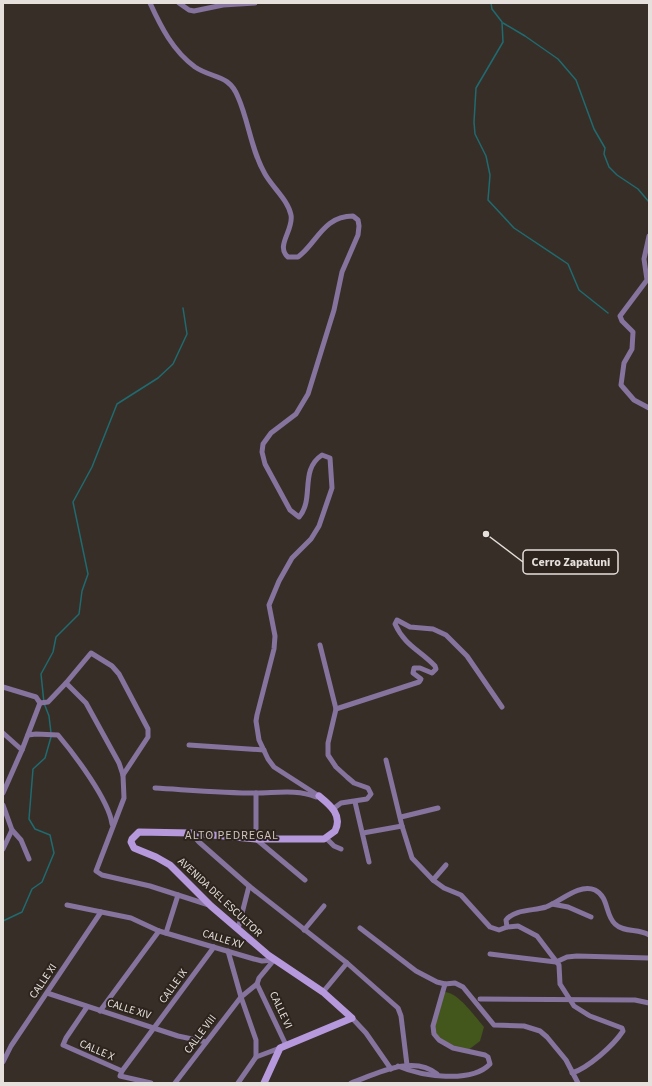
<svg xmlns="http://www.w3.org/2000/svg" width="652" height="1086" viewBox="0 0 652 1086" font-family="'Source Sans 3',sans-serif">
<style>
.green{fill:#43561b}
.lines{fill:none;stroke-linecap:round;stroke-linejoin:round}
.stream{stroke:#1f6b70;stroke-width:1.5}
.street{stroke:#86739e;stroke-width:5}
.secondary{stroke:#b699dd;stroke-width:7}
.labels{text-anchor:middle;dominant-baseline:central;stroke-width:4;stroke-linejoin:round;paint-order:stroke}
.street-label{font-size:11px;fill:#e6e0dc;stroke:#2d241e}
.neighbourhood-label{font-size:12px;letter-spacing:1px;fill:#cec2ba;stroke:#2d241e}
.leader{fill:none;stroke:#e6e0dc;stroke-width:1.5}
.callout-dot{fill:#e6e0dc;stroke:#2d241e;stroke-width:1.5}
.callout{fill:#2d241e;stroke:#e6e0dc;stroke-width:1.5}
.callout-label{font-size:12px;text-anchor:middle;font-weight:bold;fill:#e6e0dc}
</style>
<rect width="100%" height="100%" fill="#372e28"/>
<path class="green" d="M443 992C457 990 476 1018 484 1027L480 1041 467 1051C454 1048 439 1044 431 1032L440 996Z"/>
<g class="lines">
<g class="stream">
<polyline points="491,3 492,9 502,22 503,42 476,88 474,122 475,134 486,156 490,175 488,200 514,228 568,264 579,290 608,313"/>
<polyline points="503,23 525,36 558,59 576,80 594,129 605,148 604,154 609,167 617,175 638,189 649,202"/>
<polyline points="51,733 49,716 44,703 41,674 53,652 56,637 79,614 82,591 88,574 73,502 92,467 117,404 158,378 173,364 187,334 183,308"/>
<polyline points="3,921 22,912 32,889 42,882 54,853 50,835 35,829 29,819 33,769 45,758 51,737"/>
</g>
<g class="street">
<path d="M150 3C161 27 173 51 195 67 213 79 229 74 238 97 249 122 251 150 265 174 273 188 288 200 291 215 294 230 275 246 288 257H298C317 243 323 216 353 216L358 220 359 226 358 235 342 272 334 310 308 394 296 414 271 433 263 444 262 452 265 464 290 510 299 517C315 499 299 470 322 455L330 458 332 488 319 526 311 539 292 558 279 581 269 605 275 636 274 649 257 715 256 721 259 740 268 759 274 767 319 796"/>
<polyline points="179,3 189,10 194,11 223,5 255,3"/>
<polyline points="649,236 644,259 647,280 620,316 622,321 633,332 632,349 624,363 621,385 634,400 649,408"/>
<polyline points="320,645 336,709 328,743 328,755 336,767 347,777 354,783 368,788 371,794 367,799 341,803 333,809"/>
<polyline points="66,683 91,653 112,666 119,674 148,729 148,737 123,775"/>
<polyline points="3,687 36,697 40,703 48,702 66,683 86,703 119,763 123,775 124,798 96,871 102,875 150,886 209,905"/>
<path d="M336 709 419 682 421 679 413 673 414 668H420L432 673 436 669 435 666C420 650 405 646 395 624L397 620 410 627 433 629 446 635 467 656 502 707"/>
<polyline points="3,733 22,750"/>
<path d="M28 735 36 734 58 735C74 754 109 800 112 824"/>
<polyline points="189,745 264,750"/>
<polyline points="386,760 402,826 412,858 433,880 444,888 461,895 490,927 499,930 507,927"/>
<path d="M155 788C189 790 223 793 256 793 276 793 297 789 316 797"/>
<polyline points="3,793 22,750 40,703"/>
<polyline points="256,793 256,839 305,880"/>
<polyline points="355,802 369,862"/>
<polyline points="3,805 12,830 21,840 29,859"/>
<polyline points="401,817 438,808"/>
<polyline points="191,833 199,842 249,886 347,963 398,1008 401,1016 407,1065"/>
<polyline points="363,833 402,826"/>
<polyline points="326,838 334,846 341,849"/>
<polyline points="3,849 12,830"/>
<polyline points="433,880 446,865"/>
<polyline points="552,904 568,907 591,917"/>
<polyline points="67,905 131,918 159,931 254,959 262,961 274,960"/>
<polyline points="360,928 416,971 437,982 445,984 455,983 463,987 494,1025 524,1026 540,1031 547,1037 566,1060 578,1083"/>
<polyline points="238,929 249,886"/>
<polyline points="304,930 324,906"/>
<polyline points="166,933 178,895"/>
<polyline points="228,951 241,997 256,1040 256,1057"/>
<polyline points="490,954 556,962 567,957 577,956 649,958"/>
<polyline points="257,984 286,1045"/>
<polyline points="323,992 347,963"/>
<polyline points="47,993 178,1036 206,1042"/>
<polyline points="480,999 635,1000 649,1003"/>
<polyline points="87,1007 66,1038 63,1045 122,1071"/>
<polyline points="100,1011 159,931"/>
<polyline points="352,1018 366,1033 391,1069"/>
<polyline points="3,1062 11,1046 101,912"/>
<path d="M398 1066C421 1076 471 1084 490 1064L488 1057 485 1055 453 1048 439 1040 434 1034 433 1026 445 984"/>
<path d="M572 1073C588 1068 613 1046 623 1031L622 1028 590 1016 574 1006 560 984 559 965 537 936 518 926 507 927 506 920C515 909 533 911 546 907 560 902 579 883 595 890 609 897 605 915 615 924 624 933 639 928 649 935"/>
<polyline points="151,1083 120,1076 122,1071 214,947"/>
<polyline points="175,1083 241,997 257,984 259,978 274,960"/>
<polyline points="238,1083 256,1057 280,1048"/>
<path d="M351 1083C376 1074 413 1054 437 1074"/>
</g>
<path class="secondary" d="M264 1083 280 1048 352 1018 323 992 268 955 211 906 170 865 156 857 134 848 131 842 132 839 139 832 191 833 256 839H324L335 831C343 815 330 805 319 796"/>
</g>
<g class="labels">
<g class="street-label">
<text transform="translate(220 897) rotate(43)">AVENIDA DEL ESCULTOR</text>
<text transform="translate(223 939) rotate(17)">CALLE XV</text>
<text transform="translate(43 981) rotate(-56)">CALLE XI</text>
<text transform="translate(173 986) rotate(-54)">CALLE IX</text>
<text transform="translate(129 1009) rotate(17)">CALLE XIV</text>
<text transform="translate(281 1010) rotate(65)">CALLE VI</text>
<text transform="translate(200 1034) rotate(-53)">CALLE VIII</text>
<text transform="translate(97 1050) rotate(23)">CALLE X</text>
</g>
<g class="neighbourhood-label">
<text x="232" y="835">ALTO PEDREGAL</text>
</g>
</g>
<path class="leader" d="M486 534L523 562"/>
<circle class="callout-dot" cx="486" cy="534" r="4"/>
<rect class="callout" x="523" y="550" width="95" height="24" rx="4"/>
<g class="callout-label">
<text x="571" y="566">Cerro Zapatuni</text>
</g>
<rect width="652" height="1086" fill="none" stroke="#e6e0dc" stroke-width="8"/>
</svg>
